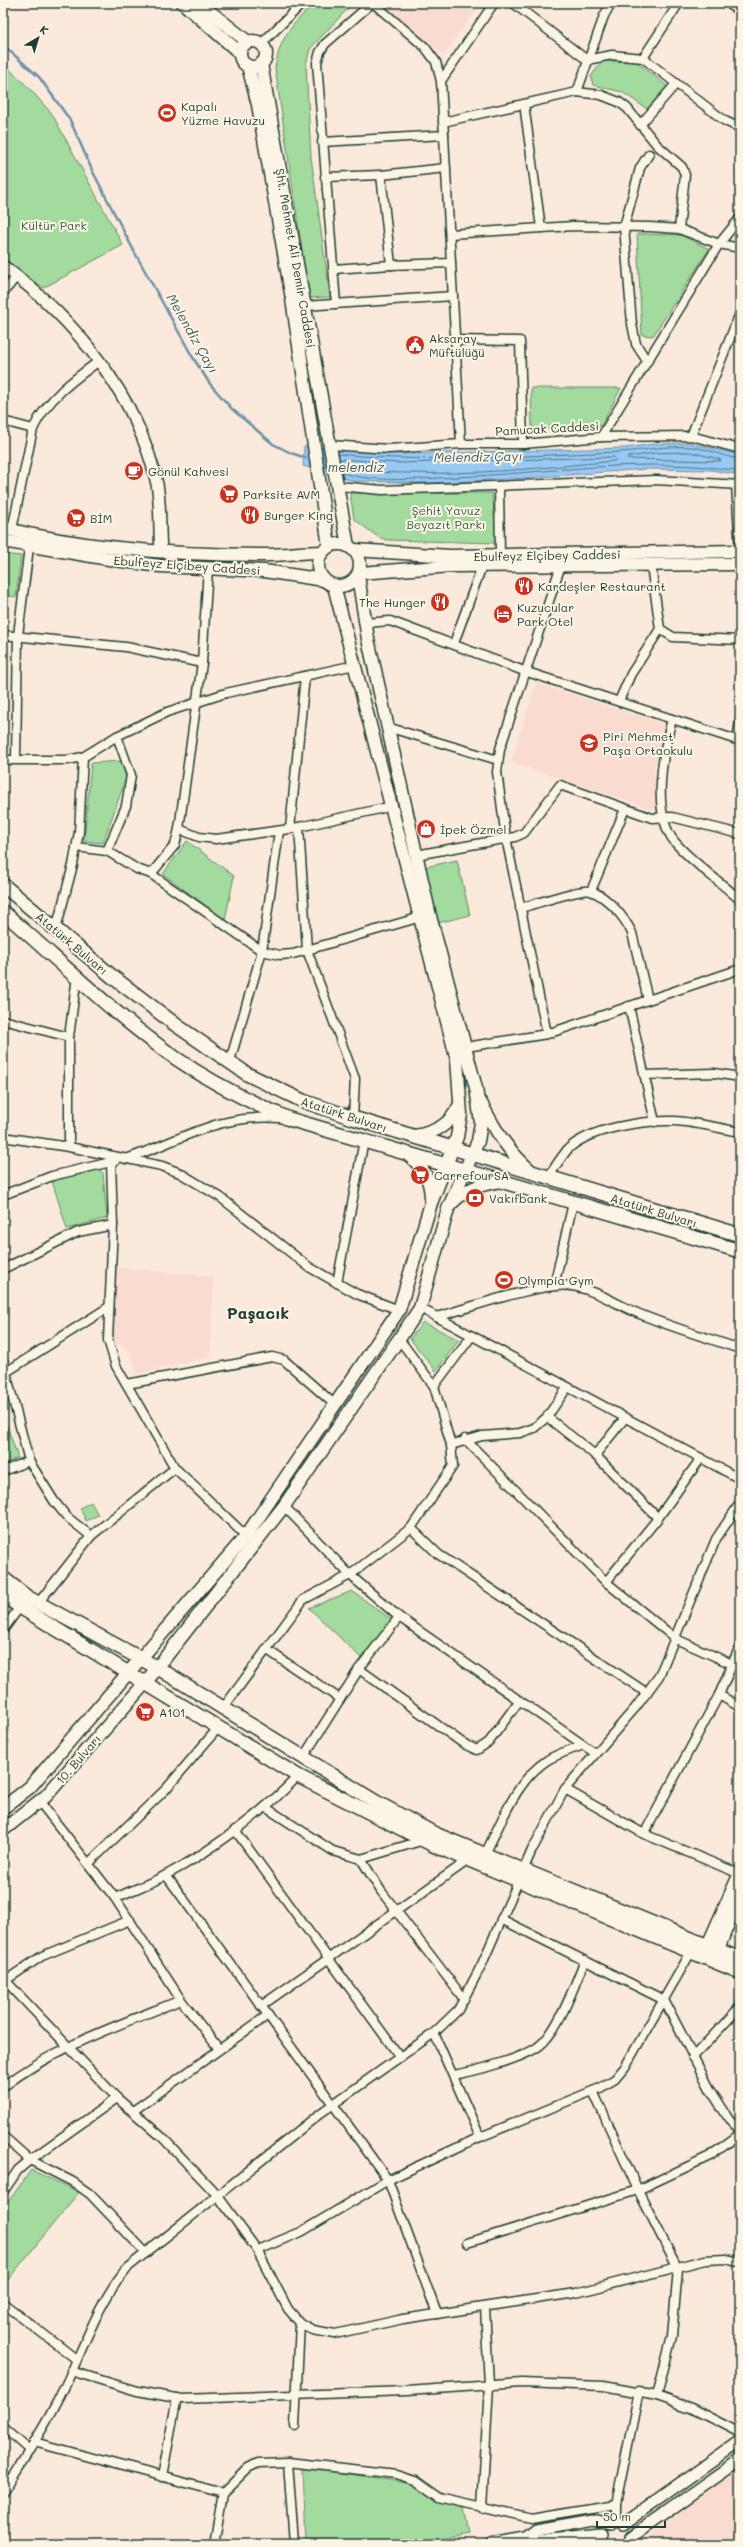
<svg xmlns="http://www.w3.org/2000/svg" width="743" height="2547" viewBox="0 0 743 2547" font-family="Mali,sans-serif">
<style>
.built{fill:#fadbd0}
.green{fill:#a3da9e;stroke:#618c69}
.water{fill:#98c9f4;stroke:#6891a7}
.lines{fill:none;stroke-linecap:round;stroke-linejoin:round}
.shore{stroke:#4f7581;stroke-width:1}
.stream{stroke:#6891a7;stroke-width:2.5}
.minor-casing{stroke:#1f3d34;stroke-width:11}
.tertiary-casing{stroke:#1f3d34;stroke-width:14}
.secondary-casing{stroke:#1f3d34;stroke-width:15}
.primary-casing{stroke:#1f3d34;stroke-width:16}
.minor{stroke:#fcf5e5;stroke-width:8}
.tertiary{stroke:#fcf5e5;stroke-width:11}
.secondary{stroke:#fcf5e5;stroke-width:12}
.primary{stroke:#fcf5e5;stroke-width:13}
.labels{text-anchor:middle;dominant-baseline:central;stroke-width:4;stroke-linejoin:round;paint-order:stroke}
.poi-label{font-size:12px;fill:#1f3d34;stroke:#fcf5e5;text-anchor:start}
.park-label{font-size:12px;fill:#395c49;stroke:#fcf5e5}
.street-label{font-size:12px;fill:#1f3d34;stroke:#fcf5e5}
.water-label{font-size:13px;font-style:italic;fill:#37595a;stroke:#fcf5e5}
.district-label{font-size:16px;font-weight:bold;fill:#1f3d34;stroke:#fcf5e5}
</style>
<rect width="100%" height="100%" fill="#fbe9db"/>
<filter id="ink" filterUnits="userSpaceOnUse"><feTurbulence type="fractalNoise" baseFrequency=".025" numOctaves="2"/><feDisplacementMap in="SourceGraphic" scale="8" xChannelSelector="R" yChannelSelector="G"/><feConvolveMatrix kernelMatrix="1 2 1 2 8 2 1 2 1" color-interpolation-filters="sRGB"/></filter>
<g filter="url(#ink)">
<g class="built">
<polygon points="379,3 481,3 444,55"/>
<polygon points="536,683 664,724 654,771 657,811 511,762"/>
<polygon points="114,1267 214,1277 210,1357 138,1374 129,1351 114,1341"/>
<polygon points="740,2467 740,2544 639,2544 673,2515"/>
</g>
<g class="green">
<path d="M314 3H353L310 49 306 65 311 157 330 297 309 298 275 68C281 34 291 27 314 3Z"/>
<polygon points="603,61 637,62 667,86 647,109 622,92 593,85 591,76"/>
<polygon points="3,63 30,89 52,114 123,245 43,288 3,259"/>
<polygon points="637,234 681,235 709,249 653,336 642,335"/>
<polygon points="531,388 621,388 601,426 532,430"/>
<polygon points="350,493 492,493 497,543 387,540 378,537 354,519"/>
<polygon points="3,554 21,556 16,597 3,595"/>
<polygon points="122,761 126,778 103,843 84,841 91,763"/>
<polygon points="187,841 234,876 225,920 163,874"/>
<polygon points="457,860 470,915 438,923 425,867"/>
<polygon points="98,1168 103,1173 107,1218 67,1229 52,1181"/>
<polygon points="423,1322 459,1340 436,1371 410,1339"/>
<polygon points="3,1414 18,1458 5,1463 3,1457"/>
<polygon points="91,1502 98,1515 86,1521 80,1508"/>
<polygon points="352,1591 392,1620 362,1659 309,1608"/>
<polygon points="31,2170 79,2192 3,2286 3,2209"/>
<polygon points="303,2467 415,2484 433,2498 464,2508 469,2534 408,2544 306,2544"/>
</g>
<polygon class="water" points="690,443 740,455 740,475 711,470 646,469 527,478 429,483 354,481 303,466 304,446 398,454 625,448 654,444"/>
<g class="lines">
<g class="shore">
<polygon points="690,452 719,459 721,461 627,459 628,457 655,453"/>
<path d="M338 454C431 464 527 455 620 452 644 451 666 445 690 447 707 448 723 457 740 459"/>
<path d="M339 459 398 463 614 457 616 459 614 461C544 468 474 475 404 473 383 472 362 474 341 468"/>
<path d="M342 473C375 483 422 479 456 477 550 473 646 456 740 471"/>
</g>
<polyline class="stream" points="3,45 39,77 70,120 92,170 135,253 192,356 210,384 232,409 273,444 291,453 306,458"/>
<defs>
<g id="minor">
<polyline points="373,3 425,47 436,62 441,81 461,444"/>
<polyline points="513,3 587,60 612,55 643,58 725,121 740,128"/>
<polyline points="728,3 740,12"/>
<polyline points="261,44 303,3"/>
<polyline points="643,58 679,3"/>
<polyline points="441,81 494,3"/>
<polyline points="577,92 604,16 611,3"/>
<polyline points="524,104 541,228"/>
<polyline points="443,122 577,92 601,95 619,102 627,108 657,145 682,167 685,175 679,229"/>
<polyline points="640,125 675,85"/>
<polyline points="322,142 444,135"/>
<polyline points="381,175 446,168"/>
<polyline points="325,177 381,175 391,265 333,269"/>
<polyline points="450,234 573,226 650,227 679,229 719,244 740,248"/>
<polyline points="391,265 451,263"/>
<polyline points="3,293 17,276"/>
<polyline points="336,304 317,63 320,52 325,44 372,3"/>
<polyline points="304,306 453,296"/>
<polyline points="455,340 520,341 523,444"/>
<polyline points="647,361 636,344 632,324 624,227 640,168 649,154"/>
<polyline points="3,421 33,429"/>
<polyline points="691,436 740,313"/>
<polyline points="601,437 719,244 740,218"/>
<polyline points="330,445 389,449 461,444 523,444 601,437 691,436 740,449"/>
<polyline points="736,484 740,551"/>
<polyline points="338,486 382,490 656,480 740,485"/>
<polyline points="499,486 500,555"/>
<path d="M12 530 33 429C47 399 73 380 99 361"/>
<polyline points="651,565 660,629"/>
<polyline points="366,623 390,621 524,671 740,741"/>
<polyline points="3,635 126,647 202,663"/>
<polyline points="454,643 482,566"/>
<polyline points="619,701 631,674 660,629 673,637 740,640"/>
<path d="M672 719C663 752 651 812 674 841 691 862 720 881 740 900"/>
<polyline points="387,727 498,760"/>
<polyline points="117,736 131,775 126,806 107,851 137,869 151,874 262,951 280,955 293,954 421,917"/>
<polyline points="737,740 740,722"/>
<polyline points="16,758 18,635 29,547"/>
<polyline points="3,760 67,760 83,757 117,736 167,712 226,693 355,665"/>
<polyline points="299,827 307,950 355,1079 353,1118"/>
<polyline points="179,829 199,837 216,839 290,829 393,806"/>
<polyline points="290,829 305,676"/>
<polyline points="76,847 107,851"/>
<polyline points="416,855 515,837 524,833 560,785 652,818 672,817 740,834"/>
<polyline points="151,874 175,845 179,829 202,663 208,568"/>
<polyline points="591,891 625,809"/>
<path d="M520 908C533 905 581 888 591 891 608 897 625 918 632 933L648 1000"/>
<polyline points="56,929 73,865 79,832 83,757"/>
<polyline points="629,1006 655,1122"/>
<polyline points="3,1020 69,1037"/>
<polyline points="547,1034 506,838 497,772 500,749 561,565"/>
<polyline points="466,1047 547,1034 740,969"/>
<polyline points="230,1061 262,951 279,831"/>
<polyline points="644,1075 714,1073 740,1077"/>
<polyline points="3,1137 69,1147 162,1166 180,1173 220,1197 309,1267 357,1294 399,1310"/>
<polyline points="69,1147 69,1037 77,976"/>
<path d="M126 1159C182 1140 217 1114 279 1118"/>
<polyline points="111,1162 113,1225 108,1340 116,1366 175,1468 246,1536"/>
<path d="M548 1178C554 1168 560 1159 567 1150 589 1128 644 1120 674 1121 696 1122 718 1128 740 1132"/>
<polyline points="3,1195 52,1176 115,1161"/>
<polyline points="3,1269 78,1232 113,1225"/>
<polyline points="337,1283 364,1140"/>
<polyline points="554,1286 573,1203"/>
<polyline points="420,1308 740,1479"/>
<path d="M436 1317C470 1308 540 1282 572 1286 597 1290 619 1306 642 1315 674 1328 708 1338 740 1349"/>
<polyline points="3,1361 29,1461 54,1501 67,1517 91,1536"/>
<polyline points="3,1374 109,1307"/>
<polyline points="127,1384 272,1357 284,1360 334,1404"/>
<polyline points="434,1386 471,1337"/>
<polyline points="547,1417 595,1455 658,1518"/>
<polyline points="465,1439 606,1582 676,1639 732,1664"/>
<polyline points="451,1445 482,1436 520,1433 534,1428 547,1417 567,1388"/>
<polyline points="595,1455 625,1418"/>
<polyline points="3,1471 29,1461"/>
<polyline points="284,1506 350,1575 399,1617 595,1753"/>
<polyline points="411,1528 438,1554 647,1693"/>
<polyline points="606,1582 658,1518 701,1458"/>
<polyline points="39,1602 91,1536 175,1468"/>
<polyline points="3,1630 22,1604"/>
<polyline points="266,1649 340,1699"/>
<polyline points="359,1669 464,1744 477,1750 489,1742 519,1701"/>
<polyline points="719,1695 740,1707"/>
<polyline points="224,1707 303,1600 350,1575 411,1528 453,1466 451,1445 434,1386 399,1339"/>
<polyline points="304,1756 359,1669 399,1617"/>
<polyline points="565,1789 644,1834 740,1874"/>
<polyline points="39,1801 115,1898 181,2000 219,2049"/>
<polyline points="265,1807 333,1851 361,1859 424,1840"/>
<polyline points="235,1830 400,2057"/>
<polyline points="644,1834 719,1695 740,1646"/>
<path d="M485 1854C502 1822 515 1782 546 1761 556 1754 571 1750 583 1745"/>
<polyline points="361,1859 381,1891 464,1999"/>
<polyline points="89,1863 166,1789 218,1728"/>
<polyline points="166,1875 388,2180 437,2314"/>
<path d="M115 1898C132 1890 150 1884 166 1875 210 1852 264 1812 298 1776"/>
<polyline points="501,1919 664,2000 710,2089 729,2119 740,2130"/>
<polyline points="3,1978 117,2098 163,2138 218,2196 257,2250 288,2309 300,2323 313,2330 335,2334 403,2319 576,2293 705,2260 726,2259 740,2262"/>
<polyline points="3,1982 42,1956 130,1920"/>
<polyline points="261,2006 470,1859"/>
<polyline points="434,2033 480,2137"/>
<polyline points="693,2057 740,2007"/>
<path d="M453 2075C473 2072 524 2058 539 2046 559 2031 575 1983 585 1960"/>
<path d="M3 2087C56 2046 119 2025 181 2000"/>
<polyline points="593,2091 638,2190 678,2269 672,2336 657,2396"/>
<polyline points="133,2111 268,2015"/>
<polyline points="3,2136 30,2160 117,2098"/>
<polyline points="3,2192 18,2170 30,2160 73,2182 90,2194 146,2253"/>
<polyline points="467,2243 638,2190 710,2156 740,2134"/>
<polyline points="257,2250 301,2232 388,2180 480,2137 600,2088 615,2079 625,2067 691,1952"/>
<polyline points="3,2303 76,2359"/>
<polyline points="71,2371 137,2391 182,2399 407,2391 522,2383 604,2386 657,2396 691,2408 740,2433"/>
<polyline points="295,2426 300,2323"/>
<polyline points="3,2427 29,2450"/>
<polyline points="34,2442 223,2493"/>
<polyline points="162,2477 177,2398"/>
<path d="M3 2492C22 2462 42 2432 58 2400 81 2357 95 2306 127 2268L322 2112 434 2033 458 2010 482 1964 532 1850 565 1789 636 1707 659 1676 716 1539 740 1503"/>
<polyline points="482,2508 489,2385 485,2307"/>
<polyline points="616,2523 616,2504 639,2391"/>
<polyline points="214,2544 223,2493 248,2468 258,2463 288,2462"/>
<polyline points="294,2544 288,2462 396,2474 416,2480 440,2497 531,2518 616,2504"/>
</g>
<g id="tertiary">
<path d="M3 266C74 318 138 396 157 484 161 505 159 529 161 550"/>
<polyline points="623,2524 740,2441"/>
<polyline points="631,2537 740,2460"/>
<polyline points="526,2538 536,2530 593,2520 611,2524"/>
<polyline points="490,2544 526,2538 537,2541 603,2535"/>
</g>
<g id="secondary">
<polyline points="183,3 240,53"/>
<polyline points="199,3 248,42"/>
<circle cx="253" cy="54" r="13"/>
<polyline points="261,64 348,546"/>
<polyline points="248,66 258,105 292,299 329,546"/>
<path d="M3 528C85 549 180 555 265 555 284 555 303 552 322 552"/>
<polyline points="3,541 115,560 160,566 264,571 324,580"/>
<circle cx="339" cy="565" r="21"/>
<polyline points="354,550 450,556 740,551"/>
<polyline points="360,573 452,566 740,564"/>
<path d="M481 1103C497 1133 506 1149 532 1172"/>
<path d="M415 1136C436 1132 450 1125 459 1106"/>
<path d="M406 1153C422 1166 431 1178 431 1199"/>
<path d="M452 1203C466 1188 482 1184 501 1181"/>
<polyline points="3,1808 30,1787 246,1536 399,1310 431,1203 457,1137 461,1114 457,1060 334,586"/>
<polyline points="3,1830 46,1796 146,1682 284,1506 399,1339 420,1308 448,1209 478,1141 481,1123 476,1088 430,916 368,639 358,576"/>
<polyline points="704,1954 740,1873"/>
<polyline points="714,1959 740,1894"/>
</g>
<g id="primary">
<polyline points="3,885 114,978 176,1025 247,1074 303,1101 353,1118 740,1235"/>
<path d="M3 912C60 961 115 1016 177 1059 212 1083 250 1102 289 1119L740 1251"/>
<polyline points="3,1578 27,1597 158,1668 376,1802 435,1834 740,1959"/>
<polyline points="3,1594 20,1607 298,1776 433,1845 740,1972"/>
</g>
</defs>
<use href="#minor" class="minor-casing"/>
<use href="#tertiary" class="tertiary-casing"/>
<use href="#secondary" class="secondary-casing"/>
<use href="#primary" class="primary-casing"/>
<use href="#minor" class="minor"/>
<use href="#tertiary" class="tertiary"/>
<use href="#secondary" class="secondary"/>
<use href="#primary" class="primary"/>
</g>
</g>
<defs>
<symbol id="stadium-disc" viewBox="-11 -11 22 22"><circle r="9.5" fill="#c8321e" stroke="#fcf5e5"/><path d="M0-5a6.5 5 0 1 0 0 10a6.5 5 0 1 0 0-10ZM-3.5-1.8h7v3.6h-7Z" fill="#fff"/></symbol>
<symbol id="civic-disc" viewBox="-11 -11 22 22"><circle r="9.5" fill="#c8321e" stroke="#fcf5e5"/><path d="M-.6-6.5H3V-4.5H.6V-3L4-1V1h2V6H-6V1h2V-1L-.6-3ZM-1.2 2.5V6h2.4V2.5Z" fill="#fff"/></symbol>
<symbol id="cafe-disc" viewBox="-11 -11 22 22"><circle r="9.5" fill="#c8321e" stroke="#fcf5e5"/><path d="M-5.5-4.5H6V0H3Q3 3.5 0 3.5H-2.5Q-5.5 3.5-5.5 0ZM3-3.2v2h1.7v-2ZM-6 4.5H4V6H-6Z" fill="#fff"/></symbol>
<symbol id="supermarket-disc" viewBox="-11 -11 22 22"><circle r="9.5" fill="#c8321e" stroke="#fcf5e5"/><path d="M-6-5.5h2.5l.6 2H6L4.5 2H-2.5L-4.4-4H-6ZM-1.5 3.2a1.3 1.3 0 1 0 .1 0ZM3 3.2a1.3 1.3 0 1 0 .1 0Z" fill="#fff"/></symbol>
<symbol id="restaurant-disc" viewBox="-11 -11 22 22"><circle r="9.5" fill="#c8321e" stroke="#fcf5e5"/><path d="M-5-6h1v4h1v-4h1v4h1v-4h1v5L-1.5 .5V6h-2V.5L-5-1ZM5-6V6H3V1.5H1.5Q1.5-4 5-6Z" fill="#fff"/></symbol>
<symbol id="hotel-disc" viewBox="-11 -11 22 22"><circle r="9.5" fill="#c8321e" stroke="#fcf5e5"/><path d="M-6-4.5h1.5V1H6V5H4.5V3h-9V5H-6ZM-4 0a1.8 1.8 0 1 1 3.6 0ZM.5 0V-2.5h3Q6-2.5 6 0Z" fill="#fff"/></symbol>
<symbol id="school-disc" viewBox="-11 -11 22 22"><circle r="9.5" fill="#c8321e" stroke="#fcf5e5"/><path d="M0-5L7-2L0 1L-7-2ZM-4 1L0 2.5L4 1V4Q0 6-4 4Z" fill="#fff"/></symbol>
<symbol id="shop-disc" viewBox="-11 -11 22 22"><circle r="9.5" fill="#c8321e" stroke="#fcf5e5"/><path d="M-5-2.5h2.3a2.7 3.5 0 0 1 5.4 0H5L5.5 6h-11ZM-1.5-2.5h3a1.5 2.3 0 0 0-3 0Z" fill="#fff"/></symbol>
<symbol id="bank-disc" viewBox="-11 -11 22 22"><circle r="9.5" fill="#c8321e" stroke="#fcf5e5"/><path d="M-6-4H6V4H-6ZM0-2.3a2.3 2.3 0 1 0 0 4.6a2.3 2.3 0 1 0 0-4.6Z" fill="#fff"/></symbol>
</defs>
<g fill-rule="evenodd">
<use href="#stadium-disc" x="156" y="102" width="22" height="22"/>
<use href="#civic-disc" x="404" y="334" width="22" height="22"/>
<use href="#cafe-disc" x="123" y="460" width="22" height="22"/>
<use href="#supermarket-disc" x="218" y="483" width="22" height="22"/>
<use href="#restaurant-disc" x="239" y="504" width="22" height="22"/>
<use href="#supermarket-disc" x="65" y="507" width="22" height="22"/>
<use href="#restaurant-disc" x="513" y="575" width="22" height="22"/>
<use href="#restaurant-disc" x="429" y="591" width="22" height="22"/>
<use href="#hotel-disc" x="492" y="603" width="22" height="22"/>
<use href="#school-disc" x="578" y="732" width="22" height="22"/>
<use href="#shop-disc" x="415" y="818" width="22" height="22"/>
<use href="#supermarket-disc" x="409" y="1164" width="22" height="22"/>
<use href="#bank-disc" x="464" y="1187" width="22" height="22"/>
<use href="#stadium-disc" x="493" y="1269" width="22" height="22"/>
<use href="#supermarket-disc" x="134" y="1701" width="22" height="22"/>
</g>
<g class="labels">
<g class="poi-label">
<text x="181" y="106">Kapalı<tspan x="181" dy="14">Yüzme Havuzu</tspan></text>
<text x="429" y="338">Aksaray<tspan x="429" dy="14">Müftülüğü</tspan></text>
<text x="148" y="471">Gönül Kahvesi</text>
<text x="243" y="494">Parksite AVM</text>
<text x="264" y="515">Burger King</text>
<text x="90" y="518">BİM</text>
<text x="538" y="586">Kardeşler Restaurant</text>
<text x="426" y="602" text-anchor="end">The Hunger</text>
<text x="517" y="607">Kuzucular<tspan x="517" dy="14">Park Otel</tspan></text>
<text x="603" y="736">Piri Mehmet<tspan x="603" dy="14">Paşa Ortaokulu</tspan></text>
<text x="440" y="829">İpek Özmel</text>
<text x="434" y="1175">CarrefourSA</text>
<text x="489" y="1198">Vakıfbank</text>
<text x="518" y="1280">Olympia Gym</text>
<text x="159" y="1712">A101</text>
</g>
<g class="park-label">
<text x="54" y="225">Kültür Park</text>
<text x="446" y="510">Şehit Yavuz<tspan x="446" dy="14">Beyazıt Parkı</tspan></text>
</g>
<g class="street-label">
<text transform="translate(296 258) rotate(80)">Şht. Mehmet Ali Demir Caddesi</text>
<text transform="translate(547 428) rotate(-3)">Pamucak Caddesi</text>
<text transform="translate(547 555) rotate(-1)">Ebulfeyz Elçibey Caddesi</text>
<text transform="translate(187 565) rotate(4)">Ebulfeyz Elçibey Caddesi</text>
<text transform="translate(72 943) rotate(40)">Atatürk Bulvarı</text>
<text transform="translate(344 1114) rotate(18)">Atatürk Bulvarı</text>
<text transform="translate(654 1210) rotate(17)">Atatürk Bulvarı</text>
<text transform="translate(78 1759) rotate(-49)">10. Bulvarı</text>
</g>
<g class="water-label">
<text transform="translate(193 333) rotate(60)">Melendiz Çayı</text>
<text transform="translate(478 456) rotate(-1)">Melendiz Çayı</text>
<text x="356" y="466">melendiz</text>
</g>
<g class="district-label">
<text x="258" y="1312">Paşacık</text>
</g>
</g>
<rect width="743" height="2547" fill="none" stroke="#fcf5e5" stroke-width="16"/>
<rect x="8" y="8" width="727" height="2531" fill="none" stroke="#1f3d34" stroke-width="1.5" filter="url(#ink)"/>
<g transform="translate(38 38) rotate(38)" stroke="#fcf5e5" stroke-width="3" paint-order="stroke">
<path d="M0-3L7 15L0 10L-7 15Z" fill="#1f3d34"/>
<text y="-6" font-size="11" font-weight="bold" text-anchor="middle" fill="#1f3d34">K</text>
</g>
<path d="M597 2521v6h68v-6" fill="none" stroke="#1f3d34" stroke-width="2"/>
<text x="603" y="2521" font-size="12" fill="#1f3d34" stroke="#fcf5e5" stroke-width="3" paint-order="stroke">50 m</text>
</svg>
